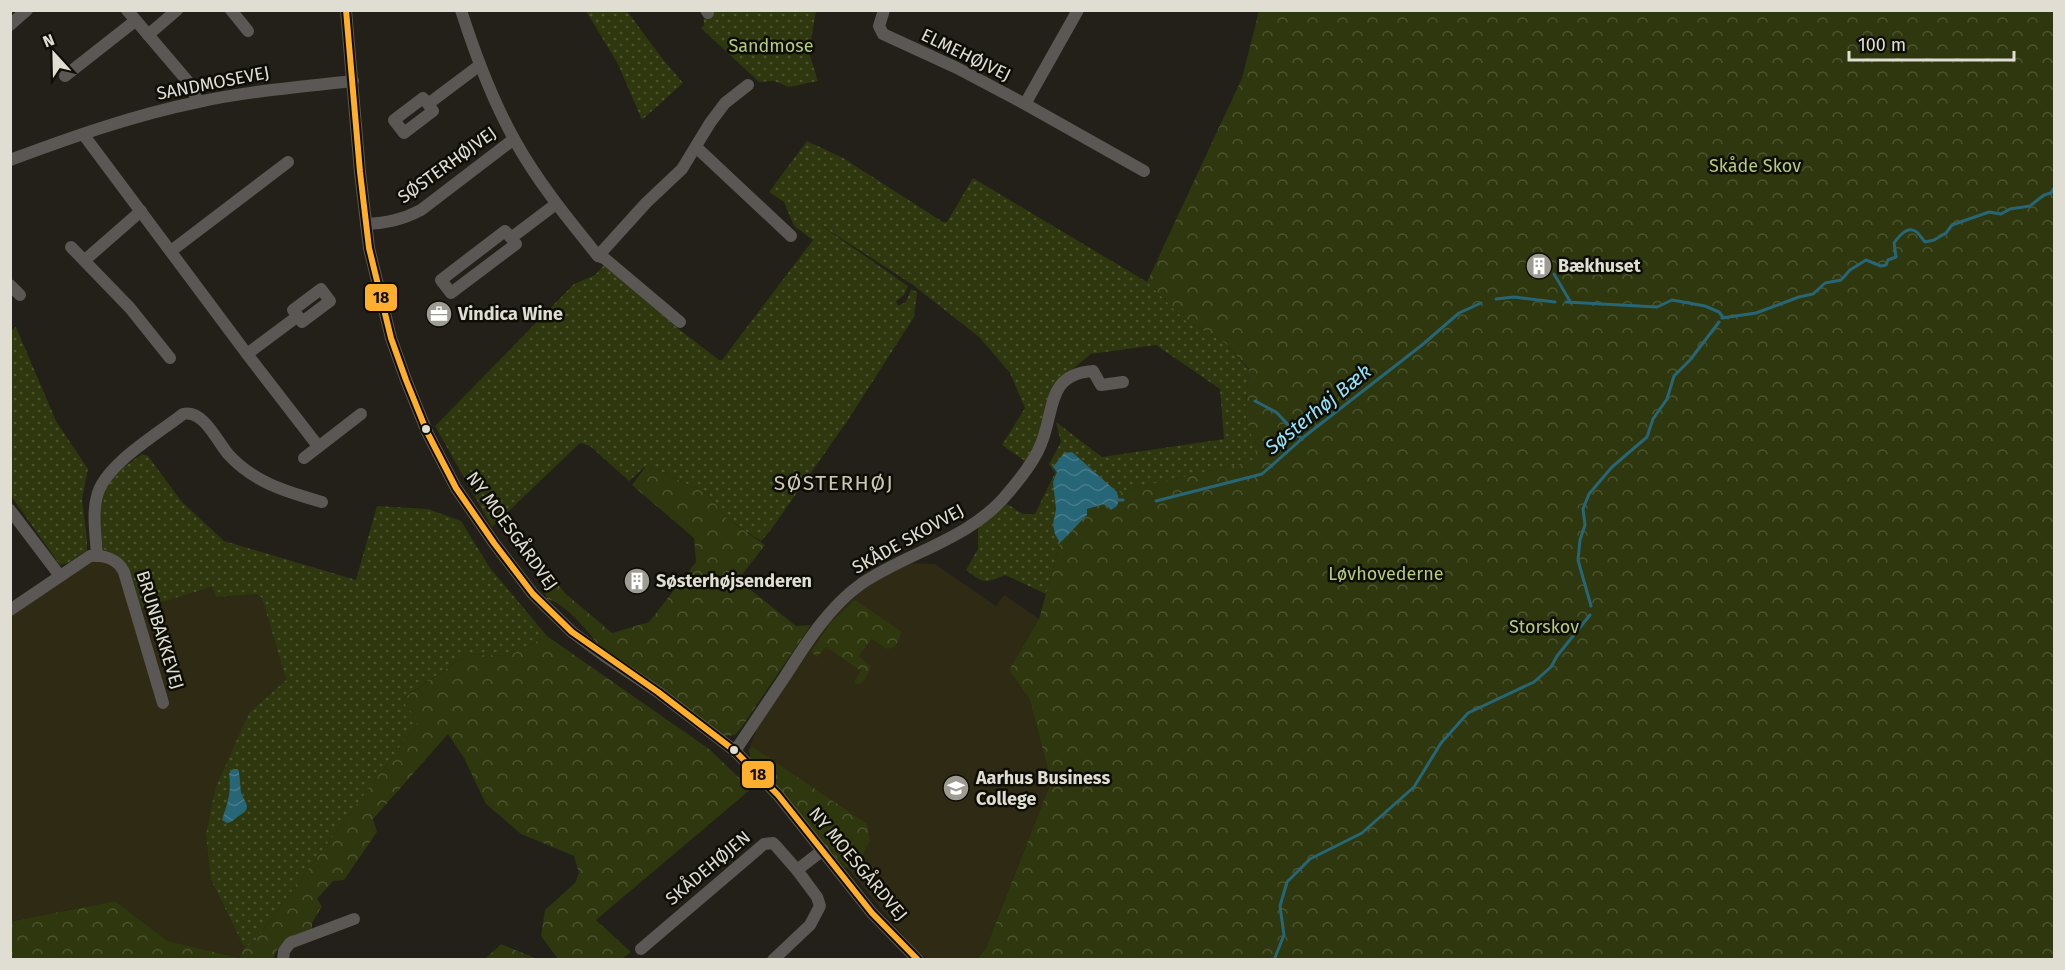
<svg xmlns="http://www.w3.org/2000/svg" width="2065" height="970" viewBox="0 0 2065 970" font-family="'Fira Sans',sans-serif">
<style>
.built{fill:#2e2a14}
.grass{fill:url(#grass-dots)}
.forest{fill:url(#forest-crowns)}
.water{fill:url(#water-waves)}
.lines{fill:none;stroke-linecap:round;stroke-linejoin:round}
.stream{stroke:#276677;stroke-width:3}
.minor{stroke:#5a5754;stroke-width:12}
.bus-1-casing{stroke:#0e0d06;stroke-width:10}
.bus-1{stroke:#ffae2d;stroke-width:6}
.bus-dot{fill:#e0ded3;stroke:#0e0d06;stroke-width:2}
.labels{text-anchor:middle;dominant-baseline:central;stroke-width:5;stroke-linejoin:round;paint-order:stroke}
.park-label{font-size:18px;fill:#b5cb7e;stroke:#0e0d06}
.street-label{font-size:18px;fill:#e0ded3;stroke:#0e0d06}
.poi-label{font-size:18px;font-weight:bold;fill:#e0ded3;stroke:#0e0d06;text-anchor:start}
.water-label{font-size:20px;font-style:italic;fill:#95e3fb;stroke:#0e0d06}
.quarter-label{font-size:21px;letter-spacing:1.5px;fill:#ccc8b3;stroke:#0e0d06}
.line-badge{stroke:#0e0d06;stroke-width:2}
.pale-badge-label{font-size:16px;text-anchor:middle;font-weight:bold;fill:#111}
</style>
<defs>
<pattern id="grass-dots" width="8" height="8" patternUnits="userSpaceOnUse" patternTransform="scale(1.5)"><rect width="8" height="8" fill="#2e370d"/><path d="M2 2h.1M6 6h.1" fill="none" stroke="#4c542f" stroke-width="1.8" stroke-linecap="round"/></pattern>
<pattern id="forest-crowns" width="20" height="18" patternUnits="userSpaceOnUse" patternTransform="scale(1.5)"><rect width="20" height="18" fill="#2e370d"/><path d="M2 6a3 3 0 1 1 6 0M12 15a3 3 0 1 1 6 0" fill="none" stroke="#4c542f"/></pattern>
<pattern id="water-waves" width="16" height="10" patternUnits="userSpaceOnUse" patternTransform="scale(1.5)"><rect width="16" height="10" fill="#276677"/><path d="M0 5q4-4 8 0t8 0" fill="none" stroke="#467b89"/></pattern>
</defs>
<rect width="100%" height="100%" fill="#222018"/>
<g class="built">
<polygon points="103,549 114,553 130,569 142,607 213,587 216,597 257,594 262,598 286,680 249,713 211,880 244,947 239,958 168,941 115,901 13,921 10,918 10,616"/>
<polygon points="904,563 935,564 996,606 1004,595 1039,619 1009,670 1030,700 1051,782 986,948 976,959 927,959 913,947 793,803 748,751 759,723 832,618 864,588"/>
</g>
<g class="grass">
<polygon points="586,11 627,11 665,62 683,83 642,120 618,64"/>
<polygon points="703,11 816,11 809,52 818,81 789,87 774,81 759,82 701,28 704,25"/>
<path d="M807 141 843 158 943 222H947L973 178 1147 282 1185 320 1225 343 1249 370 1245 413 1259 460 1118 492 1111 510 1087 515 1060 543 1046 594 1005 575C985 584 983 583 966 570L978 549V528L1007 504 1023 514H1035L1055 473 1049 464 1061 442 1056 422 1102 457 1224 439 1220 389 1156 345 1091 354 1053 385 1045 409 1039 438 1025 461 1002 445 1025 408 1010 373 979 337 913 285 816 222 908 286 904 295 896 301 898 306 906 302 911 289 917 292 914 317 848 420 770 531 761 541 726 518 708 494 647 465 629 481 590 446 580 443 492 527 435 426 574 284 595 275 605 264 676 327 719 360H722L813 240 794 226 784 202 769 192Z"/>
<polygon points="16,327 56,421 88,469 82,499 87,539 87,550 68,563 60,565 11,496 10,331"/>
<path d="M142 454 148 456 182 502 224 541 356 580 377 506 428 509 461 521 490 568 547 636 508 656 468 654 402 699 420 720 253 943 244 947 211 880 206 835 215 789 249 713 286 680 262 598 257 594 216 597 212 587 141 608C134 582 131 559 103 549 100 528 96 495 111 478 120 469 132 462 142 454Z"/>
</g>
<g class="forest">
<polygon points="1259,11 2054,11 2054,959 976,960 986,948 1051,782 1030,700 1009,670 1039,619 1060,543 1086,515 1087,509 1119,500 1117,492 1258,460 1245,413 1249,369 1225,343 1185,320 1147,282 1242,78"/>
<path d="M647 465 708 494 726 518 765 545 738 580 796 626 811 625 741 728 735 735 725 736 599 646C588 631 565 603 547 599L545 593 556 582 565 593 612 633 649 622 696 562 694 538 632 485Z"/>
<polygon points="855,600 902,632 895,647 887,649 872,639 859,656 871,667 864,681 858,685 854,682 861,671 826,647 817,657 811,652 832,621"/>
<path d="M547 636 709 749 751 789 596 920 631 952 622 959H558L541 936 545 910 575 883 579 873 574 856 521 834 486 804 464 758 448 734 373 819 377 832 344 880 333 881 317 899 322 906 312 923V929C297 936 276 941 274 959L11 958V918L13 921 115 901 168 941 239 958 244 947 253 943 419 721 401 700 468 654 508 656Z"/>
<polygon points="753,747 867,824 870,841 856,867 845,868 750,757 749,750"/>
<polygon points="501,944 535,958 537,959 485,959"/>
</g>
<g class="water">
<polygon points="1072,452 1117,492 1119,500 1117,506 1111,510 1104,504 1087,509 1087,515 1060,543 1055,534 1053,524 1056,509 1053,482 1057,472 1053,467 1064,453"/>
<path d="M233 769H238L239 772C240 779 240 785 241 792 244 803 254 807 239 816 234 819 233 822 227 823L222 820C227 804 232 792 229 774Z"/>
</g>
<g class="lines">
<g class="stream">
<polyline points="1554,274 1571,303"/>
<polyline points="1496,299 1514,297 1555,302"/>
<polyline points="1566,302 1657,307 1672,300 1705,306 1719,312 1723,317"/>
<path d="M1722 318 1756 313 1799 297 1813 294 1825 283 1841 280 1850 270 1866 260 1881 266 1886 265 1888 260 1896 257 1894 243C1898 237 1907 226 1915 231 1919 233 1922 239 1925 242L1934 240 1946 233 1952 225 1989 212 2001 214 2010 209 2030 206 2044 195 2051 193 2054 188"/>
<polyline points="1255,401 1276,412 1302,439"/>
<polyline points="1119,500 1123,500"/>
<polyline points="1156,501 1262,474 1305,436 1422,345 1459,313 1481,303"/>
<polyline points="1591,606 1578,560 1580,540 1585,525 1583,509 1589,494 1612,467 1647,437 1653,419 1667,399 1674,376 1690,360 1719,322"/>
<polyline points="1274,960 1284,935 1280,906 1287,882 1310,859 1362,833 1414,787 1441,743 1468,713 1534,682 1551,667 1557,656 1590,615"/>
</g>
<g class="minor">
<polyline points="127,10 190,84 198,102"/>
<polyline points="231,10 248,31"/>
<polyline points="346,10 360,172 369,248 391,338 406,380 427,432 456,488 494,543 533,594 572,632 603,655 658,692 735,751 778,795 872,913 918,960"/>
<path d="M461 10C475 54 492 99 514 139 537 181 568 219 598 256L646 203 682 169 710 123 725 103 748 85"/>
<polyline points="706,10 708,13"/>
<polyline points="884,10 879,26 883,34 957,68 1025,104 1078,10"/>
<polyline points="10,25 27,10"/>
<polyline points="148,35 177,10"/>
<polyline points="65,76 135,21"/>
<polyline points="428,104 433,111 404,133 394,120 423,98 428,104 480,65"/>
<polyline points="1025,104 1144,171"/>
<polyline points="83,134 247,354 318,446"/>
<polyline points="696,147 791,236"/>
<path d="M10 160C72 137 134 115 198 102 249 91 301 87 353 81"/>
<path d="M366 224C386 223 402 220 421 210L514 139"/>
<polyline points="511,238 516,244 451,293 441,280 505,231 511,238 556,204"/>
<polyline points="71,247 130,308 170,358"/>
<polyline points="171,251 288,162"/>
<polyline points="598,256 604,258 680,322"/>
<polyline points="85,260 141,211"/>
<polyline points="10,285 20,295"/>
<polyline points="247,354 298,316 302,322 330,301 321,289 293,310 298,316"/>
<polyline points="304,458 361,414"/>
<polyline points="10,510 60,576"/>
<path d="M97 556C96 536 92 514 97 496 104 465 158 434 183 414 203 409 217 441 228 454 254 483 288 492 322 502"/>
<path d="M10 610 90 556C104 555 118 559 124 572L163 703"/>
<path d="M735 751C752 726 769 700 786 675 807 642 829 607 861 584 908 552 971 539 1008 493 1020 479 1034 462 1041 444 1055 411 1046 374 1093 371L1101 385 1123 382"/>
<polyline points="641,949 764,844 773,843 776,846 797,870 823,850"/>
<polyline points="283,960 284,951 290,943 354,919"/>
<polyline points="773,960 810,925 820,906 817,897 797,870"/>
</g>
<defs>
<polyline id="bus-1" points="346,10 360,172 369,248 391,338 406,380 427,432 456,488 494,543 533,594 572,632 658,692 735,751 778,795 872,913 918,960"/>
</defs>
<use href="#bus-1" class="bus-1-casing"/>
<use href="#bus-1" class="bus-1"/>
</g>
<defs>
<symbol id="building-disc" viewBox="-11 -11 22 22"><circle r="9.5" fill="#9e9c92" stroke="#0e0d06"/><path d="M-4-6H4V6H1V3H-1V6H-4ZM-2.5-4.3h1.7v1.8h-1.7ZM.8-4.3h1.7v1.8H.8ZM-2.5-1h1.7V.8h-1.7ZM.8-1h1.7V.8H.8Z" fill="#fff"/></symbol>
<symbol id="office-disc" viewBox="-11 -11 22 22"><circle r="9.5" fill="#9e9c92" stroke="#0e0d06"/><path d="M-6-3h4V-5.5h4V-3h4V5H-6ZM-1-4.5V-3h2v-1.5ZM-6 0V1H6V0Z" fill="#fff"/></symbol>
<symbol id="school-disc" viewBox="-11 -11 22 22"><circle r="9.5" fill="#9e9c92" stroke="#0e0d06"/><path d="M0-5L7-2L0 1L-7-2ZM-4 1L0 2.5L4 1V4Q0 6-4 4Z" fill="#fff"/></symbol>
</defs>
<g fill-rule="evenodd">
<use href="#building-disc" x="1524" y="251" width="30" height="30"/>
<use href="#office-disc" x="424" y="299" width="30" height="30"/>
<use href="#building-disc" x="622" y="566" width="30" height="30"/>
<use href="#school-disc" x="941" y="773" width="30" height="30"/>
</g>
<g class="bus-dot">
<circle cx="426" cy="429" r="5"/>
<circle cx="734" cy="750" r="5"/>
</g>
<g class="labels">
<g class="park-label">
<text x="771" y="46">Sandmose</text>
<text x="1755" y="166">Skåde Skov</text>
<text x="1386" y="574">Løvhovederne</text>
<text x="1544" y="627">Storskov</text>
</g>
<g class="street-label">
<text transform="translate(966 55) rotate(26)">ELMEHØJVEJ</text>
<text transform="translate(213 83) rotate(-11)">SANDMOSEVEJ</text>
<text transform="translate(447 165) rotate(-36)">SØSTERHØJVEJ</text>
<text transform="translate(512 531) rotate(54)">NY MOESGÅRDVEJ</text>
<text transform="translate(908 539) rotate(-29)">SKÅDE SKOVVEJ</text>
<text transform="translate(160 630) rotate(73)">BRUNBAKKEVEJ</text>
<text transform="translate(858 864) rotate(50)">NY MOESGÅRDVEJ</text>
<text transform="translate(708 868) rotate(-40)">SKÅDEHØJEN</text>
</g>
<g class="poi-label">
<text x="1558" y="266">Bækhuset</text>
<text x="458" y="314">Vindica Wine</text>
<text x="656" y="581">Søsterhøjsenderen</text>
<text x="976" y="778">Aarhus Business<tspan x="976" dy="21">College</tspan></text>
</g>
<g class="water-label">
<text transform="translate(1318 409) rotate(-39)">Søsterhøj Bæk</text>
</g>
<g class="quarter-label">
<text x="834" y="483">SØSTERHØJ</text>
</g>
</g>
<g class="line-badge">
<rect x="364" y="283" width="34" height="29" rx="6" fill="#ffae2d"/>
<rect x="741" y="760" width="34" height="29" rx="6" fill="#ffae2d"/>
</g>
<g class="pale-badge-label">
<text x="381" y="303">18</text>
<text x="758" y="780">18</text>
</g>
<rect width="2065" height="970" fill="none" stroke="#e0ded3" stroke-width="24"/>
<g transform="translate(54 54) rotate(338)" stroke="#0e0d06" stroke-width="4.5" paint-order="stroke">
<path d="M0-4.5L10 22L0 15L-10 22Z" fill="#e0ded3"/>
<text y="-9" font-size="16" font-weight="bold" text-anchor="middle" fill="#e0ded3">N</text>
</g>
<path d="M1849 51v9h165v-9" fill="none" stroke="#e0ded3" stroke-width="3"/>
<text x="1858" y="51" font-size="18" fill="#e0ded3" stroke="#0e0d06" stroke-width="4.5" paint-order="stroke">100 m</text>
</svg>
